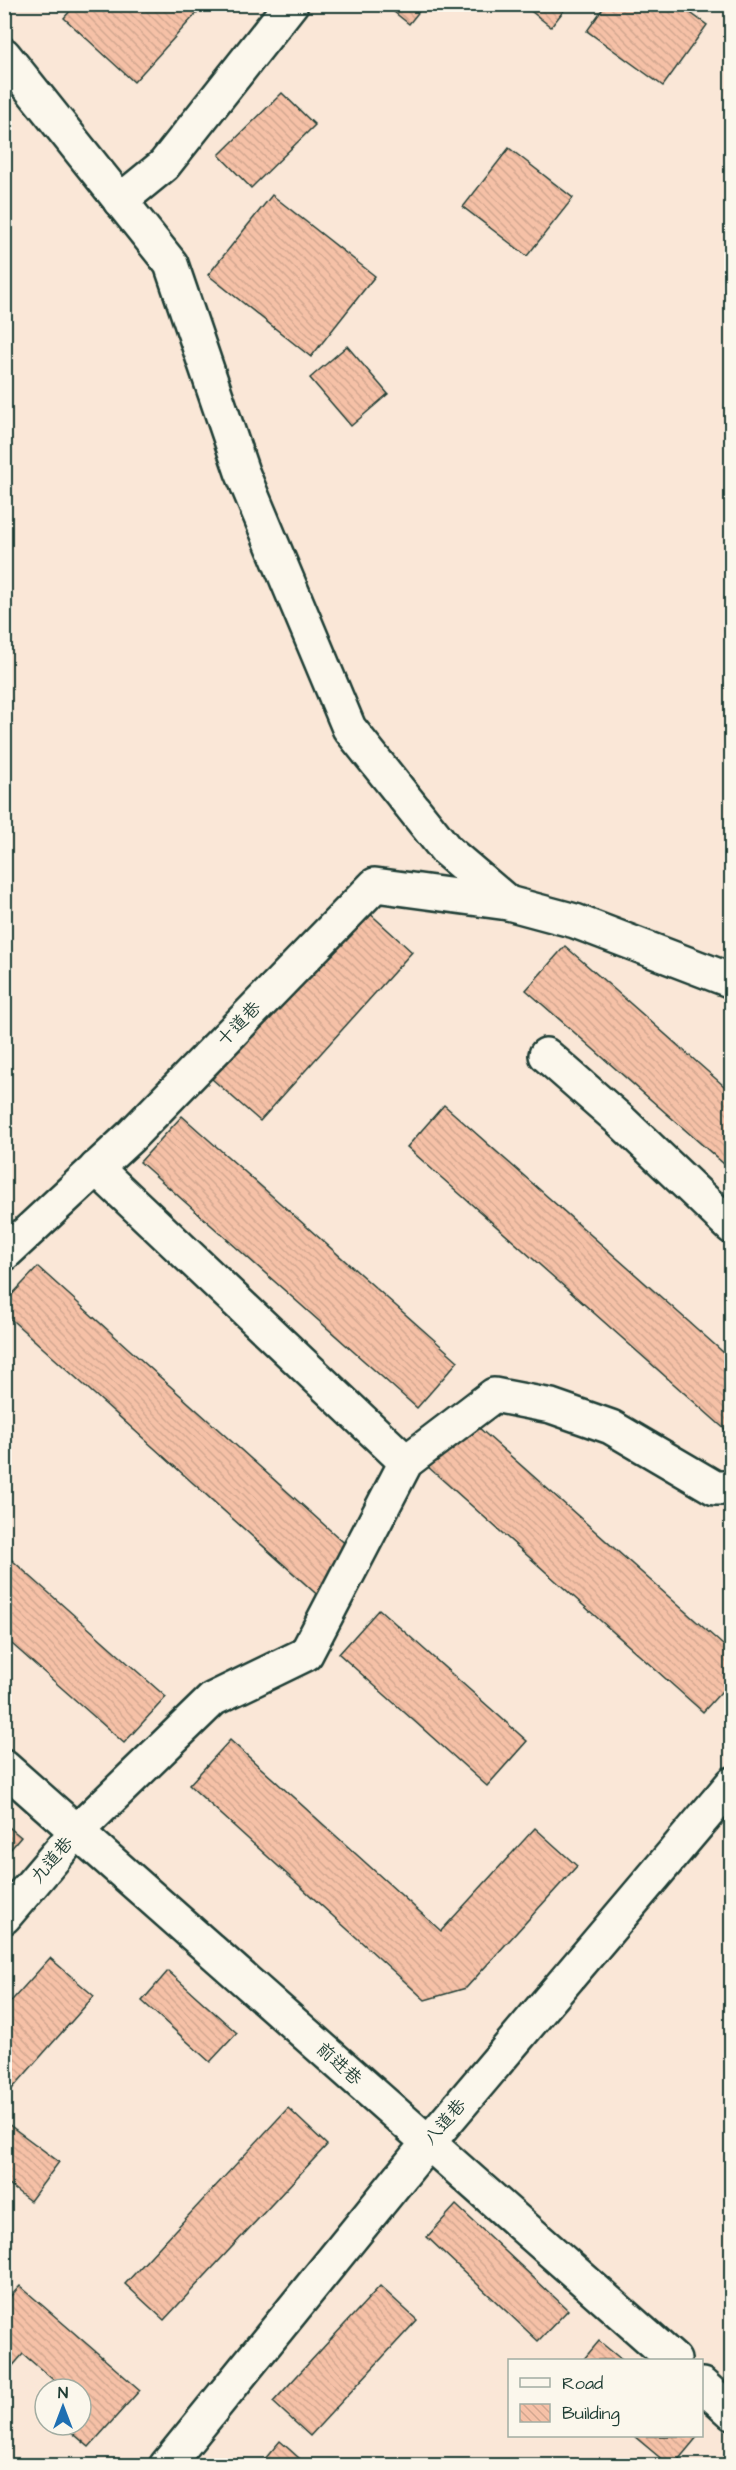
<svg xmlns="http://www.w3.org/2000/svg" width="736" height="2470" viewBox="0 0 736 2470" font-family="'Architects Daughter','LXGW WenKai TC',sans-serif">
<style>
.building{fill:url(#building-back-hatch);stroke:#1f3d34;stroke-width:1.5}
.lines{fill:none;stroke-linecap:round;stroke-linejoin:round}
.street-casing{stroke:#1f3d34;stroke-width:38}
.street{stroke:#fbf7ec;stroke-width:33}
.labels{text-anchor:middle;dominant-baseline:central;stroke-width:6;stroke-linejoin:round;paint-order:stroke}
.street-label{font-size:18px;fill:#1f3d34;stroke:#fbf7ec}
</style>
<defs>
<pattern id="building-back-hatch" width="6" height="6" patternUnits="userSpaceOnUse" patternTransform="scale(1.5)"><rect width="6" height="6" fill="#f6c1a7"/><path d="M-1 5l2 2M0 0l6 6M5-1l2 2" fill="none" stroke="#d2a790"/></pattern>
</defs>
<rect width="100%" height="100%" fill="#fae7d7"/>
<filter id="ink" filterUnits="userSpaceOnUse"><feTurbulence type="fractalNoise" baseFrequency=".0167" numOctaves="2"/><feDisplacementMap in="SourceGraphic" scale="12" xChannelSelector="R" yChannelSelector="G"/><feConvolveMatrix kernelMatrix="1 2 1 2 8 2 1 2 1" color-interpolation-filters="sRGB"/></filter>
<g filter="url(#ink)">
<g class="building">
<polygon points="76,4 205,4 134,82 64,18"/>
<polygon points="384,4 425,4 409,24"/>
<polygon points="522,4 569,4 551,27"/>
<polygon points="606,4 678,4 707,25 663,86 587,31"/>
<polygon points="282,93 315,125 251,188 219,155"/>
<polygon points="509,148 573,198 527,256 463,207"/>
<polygon points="272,195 375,276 311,357 208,275"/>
<polygon points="347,346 388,394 351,426 310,378"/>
<polygon points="365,909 412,952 260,1121 212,1079"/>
<polygon points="565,946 732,1093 732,1171 526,990"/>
<polygon points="444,1105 732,1360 732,1428 728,1432 407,1147"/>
<polygon points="182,1116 458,1361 417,1408 140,1162"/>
<polygon points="38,1267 361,1558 323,1600 4,1313 4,1303"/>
<polygon points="469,1419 732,1653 732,1680 703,1712 427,1466"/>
<polygon points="4,1553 166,1697 124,1743 4,1637"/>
<polygon points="732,1565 732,1580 724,1573"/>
<polygon points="379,1609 527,1741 487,1786 339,1654"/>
<polygon points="230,1740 441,1931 535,1828 577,1866 466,1988 425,2000 189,1785"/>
<polygon points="4,1823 21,1837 4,1857"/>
<polygon points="50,1958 94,1996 4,2098 4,2009"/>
<polygon points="168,1971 237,2033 210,2062 142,2001"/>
<polygon points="288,2108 327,2145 164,2320 125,2284"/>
<polygon points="4,2121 59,2162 30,2201 4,2181"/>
<polygon points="456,2205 568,2310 538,2341 427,2237"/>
<polygon points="20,2286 140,2390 89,2447 63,2425 81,2425 81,2389 64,2389 23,2354 4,2376 4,2303"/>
<polygon points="380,2286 417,2320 310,2436 273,2402"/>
<polygon points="599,2341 622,2360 583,2360"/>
<polygon points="634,2436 698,2436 673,2466 670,2466"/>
<polygon points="280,2441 308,2466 259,2466"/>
</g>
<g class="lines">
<defs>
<g id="street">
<polyline points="4,55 171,264 242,472 349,728 447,851 508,903 575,921 732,981"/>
<polyline points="120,201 164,165 291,4"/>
<polyline points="546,1055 620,1120 732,1227"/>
<polyline points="96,1168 406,1462"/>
<polyline points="4,1254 130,1137 375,885 508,903"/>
<polyline points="4,1767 674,2360"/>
<polyline points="4,1917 77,1831 213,1699 306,1654 406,1462 494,1395 551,1406 611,1427 715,1488 732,1488"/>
<polyline points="702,2385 732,2412"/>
<polyline points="166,2466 428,2143 732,1784"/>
</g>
</defs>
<use href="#street" class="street-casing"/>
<use href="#street" class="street"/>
</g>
</g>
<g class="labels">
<g class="street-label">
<text transform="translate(239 1024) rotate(-46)">十道巷</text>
<text transform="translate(52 1860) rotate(-50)">九道巷</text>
<text transform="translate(339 2064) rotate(42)">前进巷</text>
<text transform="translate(445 2122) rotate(-50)">八道巷</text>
</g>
</g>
<rect width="736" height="2470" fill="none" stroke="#fbf7ec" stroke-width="24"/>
<rect x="12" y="12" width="712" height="2446" fill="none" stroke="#1f3d34" stroke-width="2" filter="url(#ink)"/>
<rect x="508" y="2359" width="195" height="78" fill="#fbf7ec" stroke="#a3ada2" stroke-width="1.5"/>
<rect x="520" y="2378" width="30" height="9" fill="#fbf7ec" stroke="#a3ada2" stroke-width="1.5"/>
<text x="562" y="2389" font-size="18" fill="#1f3d34">Road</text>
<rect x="520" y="2404" width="30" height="18" fill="url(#building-back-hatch)" stroke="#a3ada2" stroke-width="1.5"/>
<text x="562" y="2419" font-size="18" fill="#1f3d34">Building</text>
<g transform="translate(63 2407)"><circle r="28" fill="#fbf7ec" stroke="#a3ada2" stroke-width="1.5"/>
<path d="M0-4.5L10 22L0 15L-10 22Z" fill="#1f6fb2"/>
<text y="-9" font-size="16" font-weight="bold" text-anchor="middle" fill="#1f3d34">N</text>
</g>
</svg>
